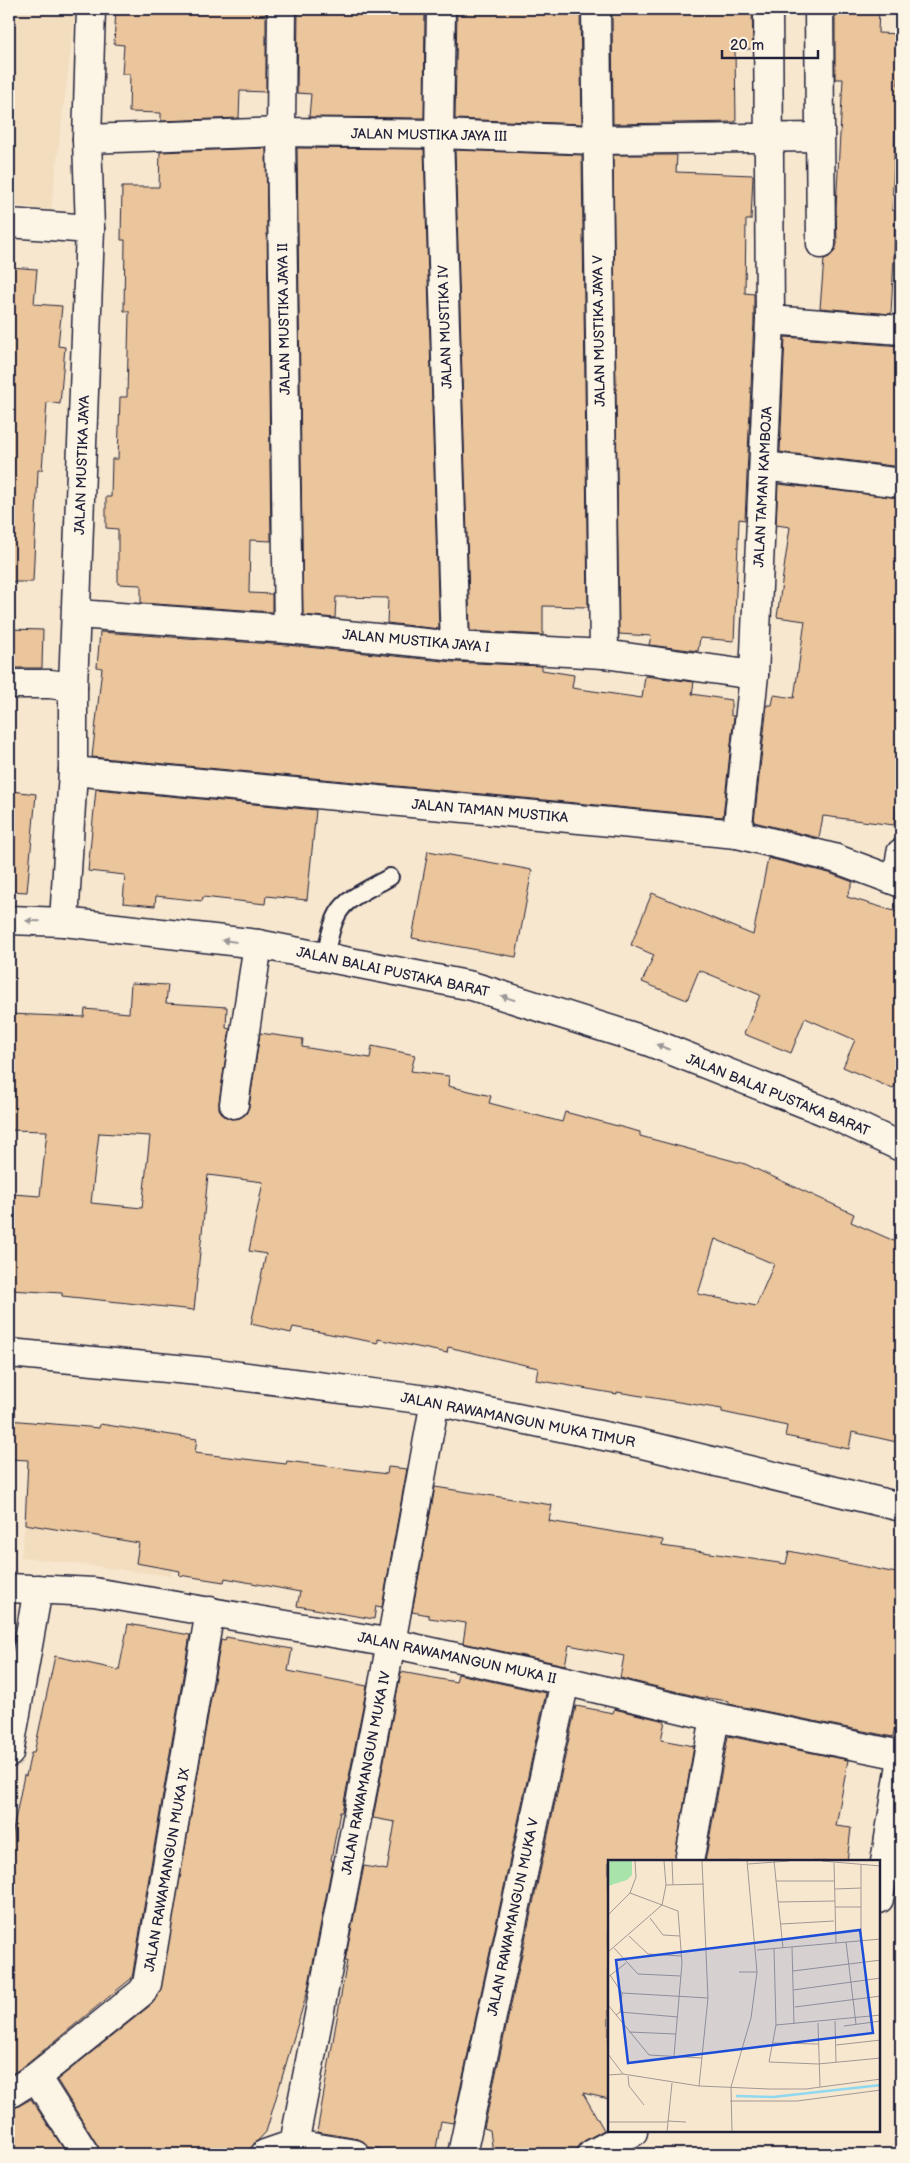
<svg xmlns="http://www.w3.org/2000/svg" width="910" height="2163" viewBox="0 0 910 2163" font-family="'Balsamiq Sans',sans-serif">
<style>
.built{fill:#f3ddbf}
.building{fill:#ebc59b;stroke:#22223b;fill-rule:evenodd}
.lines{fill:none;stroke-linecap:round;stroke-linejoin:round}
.service-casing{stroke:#22223b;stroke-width:20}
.minor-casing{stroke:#22223b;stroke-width:31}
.tertiary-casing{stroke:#22223b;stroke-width:31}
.service{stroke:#fcf5e5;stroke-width:16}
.minor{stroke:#fcf5e5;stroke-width:28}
.tertiary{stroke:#fcf5e5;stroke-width:28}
.oneway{fill:#9a9698}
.labels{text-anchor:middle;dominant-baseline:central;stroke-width:4;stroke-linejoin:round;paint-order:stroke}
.street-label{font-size:14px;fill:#22223b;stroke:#fcf5e5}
.inset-river{fill:none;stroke:#8fd8f0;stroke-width:2.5}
.inset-road{fill:none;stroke:#a29894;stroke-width:1}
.view{fill:#1d4ed8;fill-opacity:0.15;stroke:#1d4ed8;stroke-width:2.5}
.inset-edge{fill:none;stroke:#22223b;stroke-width:2.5}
</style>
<rect width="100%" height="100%" fill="#f7e7cf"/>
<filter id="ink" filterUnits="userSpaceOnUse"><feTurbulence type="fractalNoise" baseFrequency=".02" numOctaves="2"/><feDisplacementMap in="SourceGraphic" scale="10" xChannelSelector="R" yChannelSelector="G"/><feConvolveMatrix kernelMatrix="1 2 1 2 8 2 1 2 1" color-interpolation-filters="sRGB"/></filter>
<g filter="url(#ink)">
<g class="built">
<polygon points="9,9 75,15 51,210 9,205"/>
<polygon points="31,1480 183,1503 171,1576 21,1557"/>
</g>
<g class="building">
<polygon points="116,9 266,9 266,92 240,91 239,118 161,121 161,113 129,112 130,74 122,74 124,45 114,44"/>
<polygon points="298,9 425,9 424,118 309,117 311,94 297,93"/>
<polygon points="457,9 580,9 582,124 455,119"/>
<polygon points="612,9 752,9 753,49 735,49 736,122 613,124"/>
<polygon points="835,9 879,9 878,33 901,34 898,85 901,85 901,132 895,131 892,210 895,211 894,258 891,314 820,308 824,259 829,257 834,252 837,244 836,208 843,79 835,79"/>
<polygon points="266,148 271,541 250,540 249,593 272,594 272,612 141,603 141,585 118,584 118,529 106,528 106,497 111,497 112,459 118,459 120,397 127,397 129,311 124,311 125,240 121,240 122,187 159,187 160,152"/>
<polygon points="297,148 424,149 439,629 387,623 388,598 336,597 335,618 303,615"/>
<polygon points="455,150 582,155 588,607 543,606 543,635 470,631"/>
<polygon points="613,155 677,155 676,172 753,175 751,220 746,220 745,293 754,294 754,320 745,520 739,519 734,641 700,638 698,651 649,645 651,636 619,634"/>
<polygon points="9,267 37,269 34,304 62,306 58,346 65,347 60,404 47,402 42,470 38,470 33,582 9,582"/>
<polygon points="785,337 901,346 901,467 780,452"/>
<polygon points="778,484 901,498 901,767 894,825 823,816 819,838 754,822 767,705 772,705 774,695 794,698 805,621 777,617 790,527 776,525"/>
<polygon points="9,629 43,630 42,668 9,668"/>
<polygon points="100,632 287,645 453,662 542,666 542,670 574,675 572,688 642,698 645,676 694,682 692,694 731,700 731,716 734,716 723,817 92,757 102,668 97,667"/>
<polygon points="96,789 316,810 307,900 266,896 265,904 203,897 202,901 156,896 155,906 123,903 125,875 88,871"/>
<polygon points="12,791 36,794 27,892 9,891 9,828"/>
<polygon points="428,851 532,870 516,957 412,938"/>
<polygon points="768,858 829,873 853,882 847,897 901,913 901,1070 893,1089 843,1067 855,1040 805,1018 791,1053 744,1034 760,995 699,970 687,1000 642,982 654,955 631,945 652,893 753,935"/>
<path d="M131 983 168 985 166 1003 227 1007 226 1028 230 1029 219 1102V1109L224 1116 231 1119 240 1118 246 1114 249 1107 260 1033 303 1039 302 1047 370 1058 372 1046 415 1055 411 1071 449 1076 448 1086 491 1096 489 1103 562 1122 565 1112 640 1132V1136L745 1164 854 1214 851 1222 901 1244V1443L852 1432 849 1449 785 1436 787 1426 722 1412V1409L617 1392V1394L536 1380 538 1368 448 1347 447 1353 378 1339V1343L293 1327 291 1333 251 1324 266 1254 249 1251 263 1182 208 1175 194 1310 62 1296V1293L9 1290 13 1194 40 1196 47 1131 9 1130V1014L84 1017 85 1009 129 1013ZM99 1133 150 1136 142 1208 91 1203ZM715 1239 774 1264 756 1306 698 1294Z"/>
<polygon points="9,1420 99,1428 100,1424 197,1439 195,1453 286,1464 287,1461 387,1474 388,1467 407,1469 382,1607 376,1606 374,1619 297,1606 300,1592 225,1578 224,1582 179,1575 180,1571 136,1563 139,1543 25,1524 28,1460 9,1459"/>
<polygon points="435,1487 552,1505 549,1521 663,1540 662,1546 786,1564 789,1551 901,1574 901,1688 893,1737 729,1704 729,1701 699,1697 620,1678 624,1656 569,1645 565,1665 463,1643 466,1623 429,1618 429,1615 412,1612"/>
<polygon points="128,1624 190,1635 132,1978 27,2064 9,2076 9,1851 24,1775 26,1776 31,1753 34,1753 55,1656 119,1670"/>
<polygon points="226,1637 292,1649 288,1671 367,1686 342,1812 340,1812 331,1860 333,1861 308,1989 266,2132 245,2154 100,2154 98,2146 57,2080 152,2004 160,1992 221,1640 225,1641"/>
<polygon points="401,1672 456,1682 458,1674 546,1693 453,2123 441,2121 435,2154 396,2154 397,2152 368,2147 364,2142 358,2139 317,2132 347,1961 345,1961 364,1866 387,1870 395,1822 373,1818"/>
<polygon points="576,1706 613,1713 614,1709 665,1721 661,1740 694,1746 674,1862 609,1862 609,2099 583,2093 604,2130 584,2141 579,2146 576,2154 493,2154 490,2130 484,2128"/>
<polygon points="728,1736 848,1760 836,1826 851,1828 847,1862 705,1862"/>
<polygon points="31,2099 67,2154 9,2154 9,2109 17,2107"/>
</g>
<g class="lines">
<defs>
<path id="service" d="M325 958C336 901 341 904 390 877"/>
<g id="minor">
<polyline points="282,9 281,132 288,629"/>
<polyline points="441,9 439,134 455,646"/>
<polyline points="596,9 604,654"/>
<polyline points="819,9 821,244"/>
<polyline points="87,139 281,132 439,134 597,140 820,137"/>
<polyline points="9,223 90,229"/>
<polyline points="770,320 901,330"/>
<polyline points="764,466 901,483"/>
<polyline points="77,614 288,629 455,646 604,654 754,675"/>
<polyline points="9,684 50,684 73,687"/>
<polyline points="73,771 737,834 834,858 901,883"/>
<polyline points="737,834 754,675 770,320 768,9"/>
<polyline points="897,881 901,853"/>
<polyline points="64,922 73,771 73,687 90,229 87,139 91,9"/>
<polyline points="234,1104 258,944"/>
<polyline points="9,1588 94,1592 391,1643 565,1681 715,1717 901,1755"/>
<polyline points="9,1753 38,1589"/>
<polyline points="689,1862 715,1717"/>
<polyline points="879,1899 901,1764"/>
<polyline points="36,2077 85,2154"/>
<polyline points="9,2094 36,2077 142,1992 147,1984 210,1611"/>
<polyline points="294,2144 391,1643 435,1401"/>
<polyline points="265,2154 294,2144 355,2154"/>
<polyline points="462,2154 565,1681"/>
<polyline points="592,2154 633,2132"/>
</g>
<g id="tertiary">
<polyline points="9,920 64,922 258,944 472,986 650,1042 829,1113 901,1147"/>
<polyline points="9,1353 209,1372 435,1401 638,1443 901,1507"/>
</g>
</defs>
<use href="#service" class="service-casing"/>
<use href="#minor" class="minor-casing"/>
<use href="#tertiary" class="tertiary-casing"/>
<use href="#service" class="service"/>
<use href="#minor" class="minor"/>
<use href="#tertiary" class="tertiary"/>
</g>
<defs><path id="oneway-solid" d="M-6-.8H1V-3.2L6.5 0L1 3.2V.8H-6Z" transform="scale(1.25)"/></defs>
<g class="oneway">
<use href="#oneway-solid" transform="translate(33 921) rotate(-178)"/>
<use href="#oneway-solid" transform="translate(229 941) rotate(-173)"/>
<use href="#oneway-solid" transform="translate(508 998) rotate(-163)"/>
<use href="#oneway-solid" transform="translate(663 1047) rotate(-158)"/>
</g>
</g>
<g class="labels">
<g class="street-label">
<text transform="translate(429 135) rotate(1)">JALAN MUSTIKA JAYA III</text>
<text transform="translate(284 319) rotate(-91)">JALAN MUSTIKA JAYA II</text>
<text transform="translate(445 327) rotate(-92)">JALAN MUSTIKA IV</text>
<text transform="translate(599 331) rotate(-91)">JALAN MUSTIKA JAYA V</text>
<text transform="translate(82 465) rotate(-88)">JALAN MUSTIKA JAYA</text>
<text transform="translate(763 487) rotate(-87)">JALAN TAMAN KAMBOJA</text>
<text transform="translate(416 641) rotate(5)">JALAN MUSTIKA JAYA I</text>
<text transform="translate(490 811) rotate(5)">JALAN TAMAN MUSTIKA</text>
<text transform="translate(393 972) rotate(12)">JALAN BALAI PUSTAKA BARAT</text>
<text transform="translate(778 1095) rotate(22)">JALAN BALAI PUSTAKA BARAT</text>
<text transform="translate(518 1420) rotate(11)">JALAN RAWAMANGUN MUKA TIMUR</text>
<text transform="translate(457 1658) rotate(12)">JALAN RAWAMANGUN MUKA II</text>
<text transform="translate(366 1773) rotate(-79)">JALAN RAWAMANGUN MUKA IV</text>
<text transform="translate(167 1870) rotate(-80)">JALAN RAWAMANGUN MUKA IX</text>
<text transform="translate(513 1917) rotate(-78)">JALAN RAWAMANGUN MUKA V</text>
</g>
</g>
<g transform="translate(608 1860)">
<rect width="272" height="272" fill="#f7e7cf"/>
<path d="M0 1H24V15L19 20 0 26Z" fill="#a7e3aa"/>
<path class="inset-river" d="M128 236 165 237 273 225"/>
<path class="inset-road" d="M64 1 65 25M166 1 175 88M214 1 273 6M226 3 228 83M140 4 181 1M168 21H227M58 25 96 24M227 29 253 28M22 33 70 51 74 103 66 196M170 42 227 41M227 47H253M0 55 22 33 28 17 27 1M42 58 55 75 72 76M173 64 226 61M21 76 40 94 73 96M253 80V5M238 82 248 164M184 87 186 164M6 88 30 114 73 116M166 89 168 165 161 202 210 204 273 198M149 90 273 79M0 92 54 45 58 25 56 1M185 111 273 100M131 112H149M2 115 14 133 12 152M0 117 18 103M185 130 273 118M14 133 100 138M0 145 41 195 94 198M187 147 273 136M8 155 12 152 70 157M227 161 228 203M210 163 212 227M168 165 273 155M236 166 273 161M21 172 68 174M165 183 210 184M228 185 273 180M0 194 15 214M0 215 15 214 91 226 161 229H198L273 219M20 216 21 226 36 245M91 226 100 138 94 1M122 241H189L273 230M59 261 78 262M0 262H59M59 272 64 223M124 272 123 227 143 158 149 112 139 1"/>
<path class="view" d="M252 70 265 173 20 203 8 100Z"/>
<rect width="272" height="272" class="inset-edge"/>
</g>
<rect width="910" height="2163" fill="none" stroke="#fcf5e5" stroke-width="30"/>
<rect x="15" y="15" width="880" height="2133" fill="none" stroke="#22223b" stroke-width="2" filter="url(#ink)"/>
<path d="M722 50v8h96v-8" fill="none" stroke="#22223b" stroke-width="2.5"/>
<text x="730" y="50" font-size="15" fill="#22223b" stroke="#fcf5e5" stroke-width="4" paint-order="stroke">20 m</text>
</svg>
